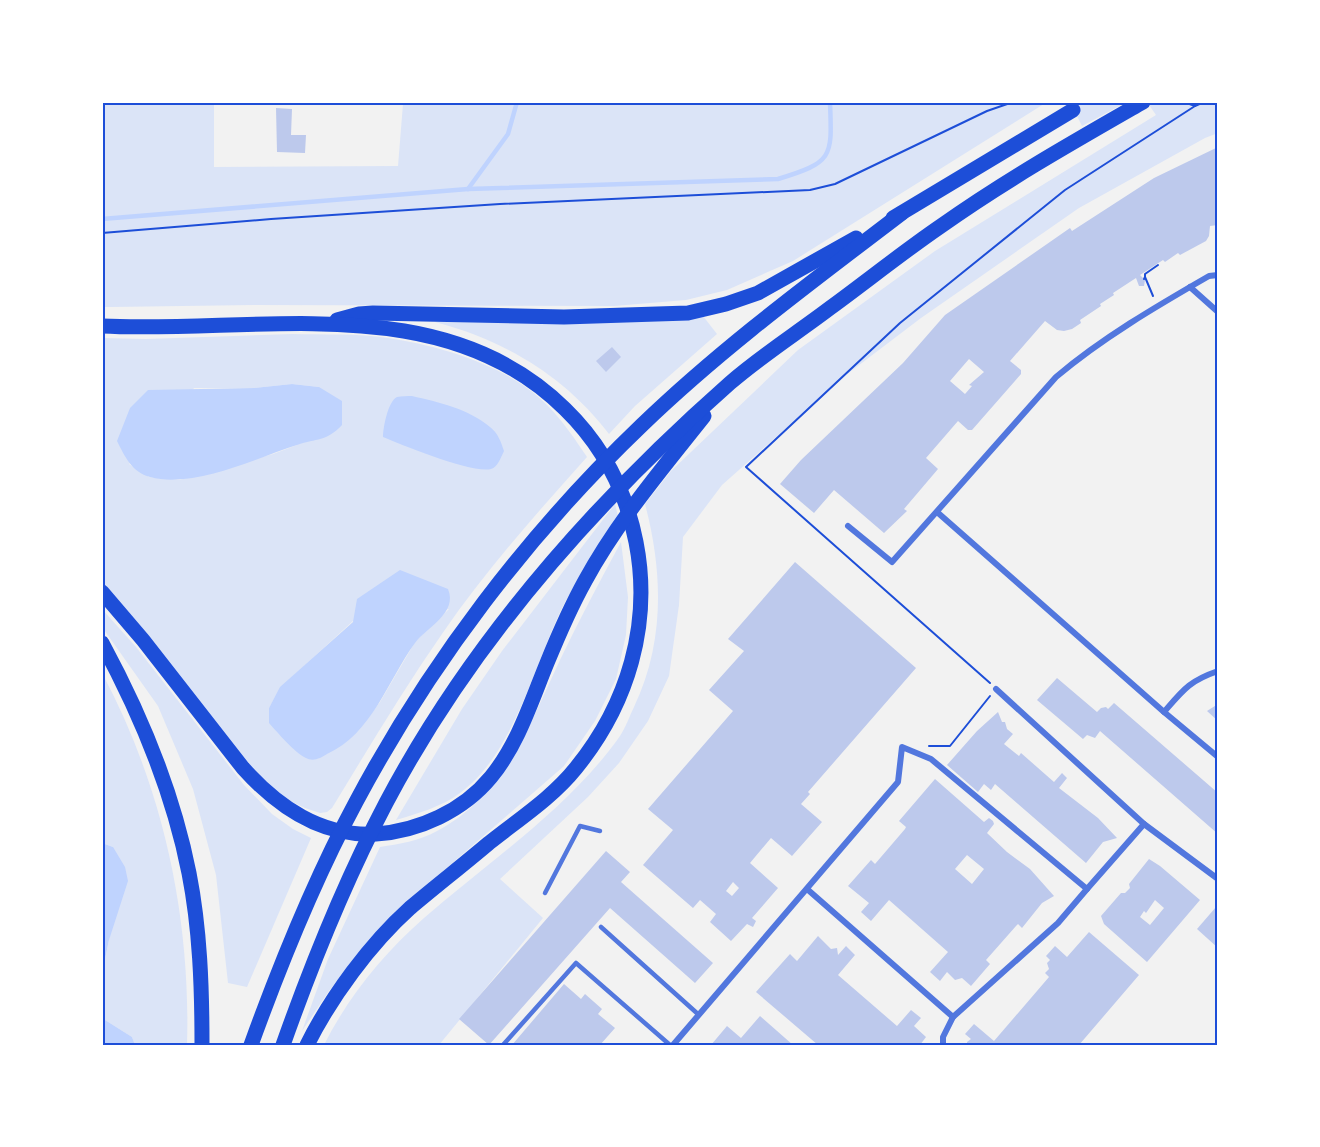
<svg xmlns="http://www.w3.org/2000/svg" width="1320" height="1147" viewBox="0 0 1320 1147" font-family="'Asap Condensed',sans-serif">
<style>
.green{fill:#dbe4f7;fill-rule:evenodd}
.water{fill:#bfd3fe}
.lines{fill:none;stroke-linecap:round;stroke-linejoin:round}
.stream{stroke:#bfd3fe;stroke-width:4.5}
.building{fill:#bdc9ec;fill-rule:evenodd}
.path{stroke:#1d4ed8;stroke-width:2}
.service{stroke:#5277de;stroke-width:4.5}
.minor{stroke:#5277de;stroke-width:6}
.motorway{stroke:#1d4ed8;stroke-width:15}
.neatline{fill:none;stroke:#1d4ed8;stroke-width:2}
</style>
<rect width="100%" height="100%" fill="#f2f2f2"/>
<g class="green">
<polygon points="102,102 214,102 214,167 398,166 403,104 1047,102 793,261 727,290 686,300 614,306 254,305 111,307 102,307"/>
<polygon points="1070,102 1127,102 1082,126"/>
<path d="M1147 102H1218V133L1205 138 1079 208 921 318 846 375 722 485 683 537 679 605 669 676 648 721 619 763 588 797 500 879 543 918 439 1045H324C348 997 384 953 424 918 490 861 570 807 620 736 626 727 629 717 634 707 665 642 663 572 645 504L671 471 798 350 935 251 1156 115Z"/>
<path d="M703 316 717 334 635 406 609 434C565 376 504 340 435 322H622Z"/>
<path d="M292 334C323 335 357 333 388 338 441 346 509 366 547 405 562 420 575 439 587 457 536 514 485 571 442 634 403 690 368 749 332 808L327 812 320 813 305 808 286 799 256 776 147 635 102 582V338L146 339ZM292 384 319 387 297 445 273 454 180 480 149 477 129 464 194 388H254ZM449 609 415 642 380 702 362 726 269 708 281 687 353 621Z"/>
<path d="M615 504 618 516C599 544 581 573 565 602 535 661 515 753 460 793 441 807 419 813 396 820L462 709 502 651Z"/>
<path d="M621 542 628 597 626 635 616 679 595 721 564 766 404 905 353 960 329 991 302 1031 328 959 380 847C399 844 419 841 437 831 503 797 530 724 560 660 579 620 600 581 621 542Z"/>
<polygon points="102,609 136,647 244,785 272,814 293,829 311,838 247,987 228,983 216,875 193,789 158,706 102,627"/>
<path d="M102 673C163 787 191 917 187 1045H135L132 1037 105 1020 102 1010V973L109 940 113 847 102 843Z"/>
</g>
<g class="water">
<path d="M292 384 319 387 342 401V425C326 442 317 438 297 445 256 458 194 489 150 477 132 472 125 457 117 441L130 408 148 390 254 388Z"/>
<path d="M412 396C438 402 469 409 490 427 498 433 501 442 504 451 501 457 498 467 491 469 473 474 402 445 383 437 383 428 388 401 397 397 401 396 408 396 412 396Z"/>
<path d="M400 570 448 589C458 613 427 627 415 643 388 680 372 734 327 754 321 758 313 762 306 758 294 752 278 733 269 723V708L280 687 353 622 357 599Z"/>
<polygon points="102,843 113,847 125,867 128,881 109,940 102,973"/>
<polygon points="102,1006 105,1020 132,1037 135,1045 102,1045"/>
</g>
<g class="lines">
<g class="stream">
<polyline points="468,189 508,134 517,102"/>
<path d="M102 219 468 189 778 179C834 162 832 157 830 102"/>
</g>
</g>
<g class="building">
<polygon points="276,108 292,109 291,135 306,135 305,153 277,152"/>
<path d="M1218 147V225L1210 226 1209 236 1206 241 1180 255 1178 253 1165 262 1163 260 1140 275 1145 280 1144 286H1139L1136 278 1113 293 1114 295 1100 304 1101 306 1080 320 1081 323 1072 329 1064 331 1057 330 1045 321 1010 361 1021 370V374L972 430H968L958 421 926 458 938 469 904 509 907 511 884 533 834 490 814 513 780 484 801 460 903 363 945 315 1070 228 1072 231 1154 178ZM969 359 984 372 969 385 972 386 965 394 950 381Z"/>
<polygon points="612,347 621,357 606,372 596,361"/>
<path d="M795 562 916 668 808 792 810 794 801 804 822 822 792 856 771 838 750 863 778 888 752 918 756 921 753 927 747 924 731 941 710 922 716 914 700 900 693 908 643 865 673 830 648 809 733 711 709 690 744 651 728 639ZM733 882 739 888 732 896 726 891Z"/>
<polygon points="1057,678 1097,712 1101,708 1106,707 1108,709 1114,703 1218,793 1218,834 1100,731 1095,738 1087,735 1083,739 1037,700"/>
<polygon points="1218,704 1218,721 1207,711"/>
<polygon points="998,712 1002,722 1005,722 1007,729 1013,734 1004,744 1019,756 1021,753 1054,782 1062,773 1067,778 1059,788 1098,818 1117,838 1103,842 1086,863 995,784 991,790 984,784 978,792 947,765 977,731"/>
<path d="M935 779 984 822 989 818 993 821 994 824 987 833 1007 852 1030 869 1054 896 1042 903 1022 928 1018 924 1016 926 986 960 990 964 971 986 962 978 955 980 947 972 940 981 930 972 948 952 889 900 871 921 861 912 869 903 848 886 871 860 875 864 905 829 906 827 899 821ZM967 855 984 869 972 884 955 869Z"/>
<polygon points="606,851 630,872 621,882 713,963 695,983 610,908 489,1045 459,1019"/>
<path d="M1149 859 1160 866 1200 900 1147 962 1104 924 1101 916 1121 893H1125L1130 888 1129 884ZM1155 900 1164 908 1150 925 1140 917 1144 911 1146 913Z"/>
<polygon points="1216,907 1218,909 1218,948 1197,929"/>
<polygon points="1089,932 1139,975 1079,1045 967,1045 967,1042 971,1039 965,1034 974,1024 994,1041 1049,977 1045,973 1049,969 1047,963 1050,960 1046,956 1055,946 1067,957"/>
<polygon points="818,936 831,949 837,948 838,955 846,946 855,955 838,975 897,1026 911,1010 921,1018 914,1026 926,1037 920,1045 818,1045 756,992 790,954 797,961"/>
<polygon points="564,984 581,999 585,994 602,1009 598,1014 615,1028 600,1045 512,1045"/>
<polygon points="760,1016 793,1045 711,1045 727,1026 741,1038"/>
</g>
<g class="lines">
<g class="path">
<polyline points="1184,102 1195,106"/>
<polyline points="102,233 271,219 500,204 810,190 835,184 987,111 1013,102"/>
<polyline points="1145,277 1145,274 1158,265"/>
<polyline points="1144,279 1145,277 1153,296"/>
<polyline points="990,683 746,467 900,323 1065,190 1195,106 1204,102"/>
<polyline points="929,746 950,746 990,696"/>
</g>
<g class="service">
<polyline points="1218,644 1218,646"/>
<polyline points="545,893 580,826 600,831"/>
<polyline points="601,927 699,1015"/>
<polyline points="503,1045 576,963 670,1045"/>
</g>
<g class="minor">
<polyline points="1190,287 1218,312"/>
<polyline points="937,512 1164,712 1218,757"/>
<path d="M848 526 892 562 1056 377C1102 338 1157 306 1209 276L1218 275"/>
<polyline points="996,689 1144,824 1218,879"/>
<path d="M1164 712C1183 690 1189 681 1218 671"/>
<polyline points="807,889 953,1017"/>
<polyline points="673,1045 898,782 902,747 931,759 1087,889 1144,824"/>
<polyline points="943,1045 943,1037 953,1017 1058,923 1087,889"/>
</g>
<g class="motorway">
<polyline points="893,218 1073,110"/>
<polyline points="337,320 359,314 373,313 564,317 688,313 726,304 758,293 856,238"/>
<path d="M102 326C257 334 442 287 565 409 602 445 626 491 636 542 652 624 628 704 576 768 552 798 519 819 489 843 463 865 436 886 410 908 370 944 331 997 307 1045"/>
<path d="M102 592 143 640 243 768C278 807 321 837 376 834 419 831 463 811 491 777 518 744 531 702 547 663 558 636 570 608 585 581 617 522 662 469 704 416"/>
<path d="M102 643C141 715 173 792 189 873 200 929 202 987 202 1045"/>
<path d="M251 1045C281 962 314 880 356 802 430 663 528 534 642 425 723 347 813 281 902 213"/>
<path d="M283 1045C312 963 345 881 386 803 471 642 594 503 730 383 761 356 797 333 830 308 867 281 903 252 941 226 1006 180 1075 141 1143 102"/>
</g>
</g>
<rect width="1320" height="1147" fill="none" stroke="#ffffff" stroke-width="207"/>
<rect x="104" y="104" width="1112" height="940" class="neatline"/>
</svg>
